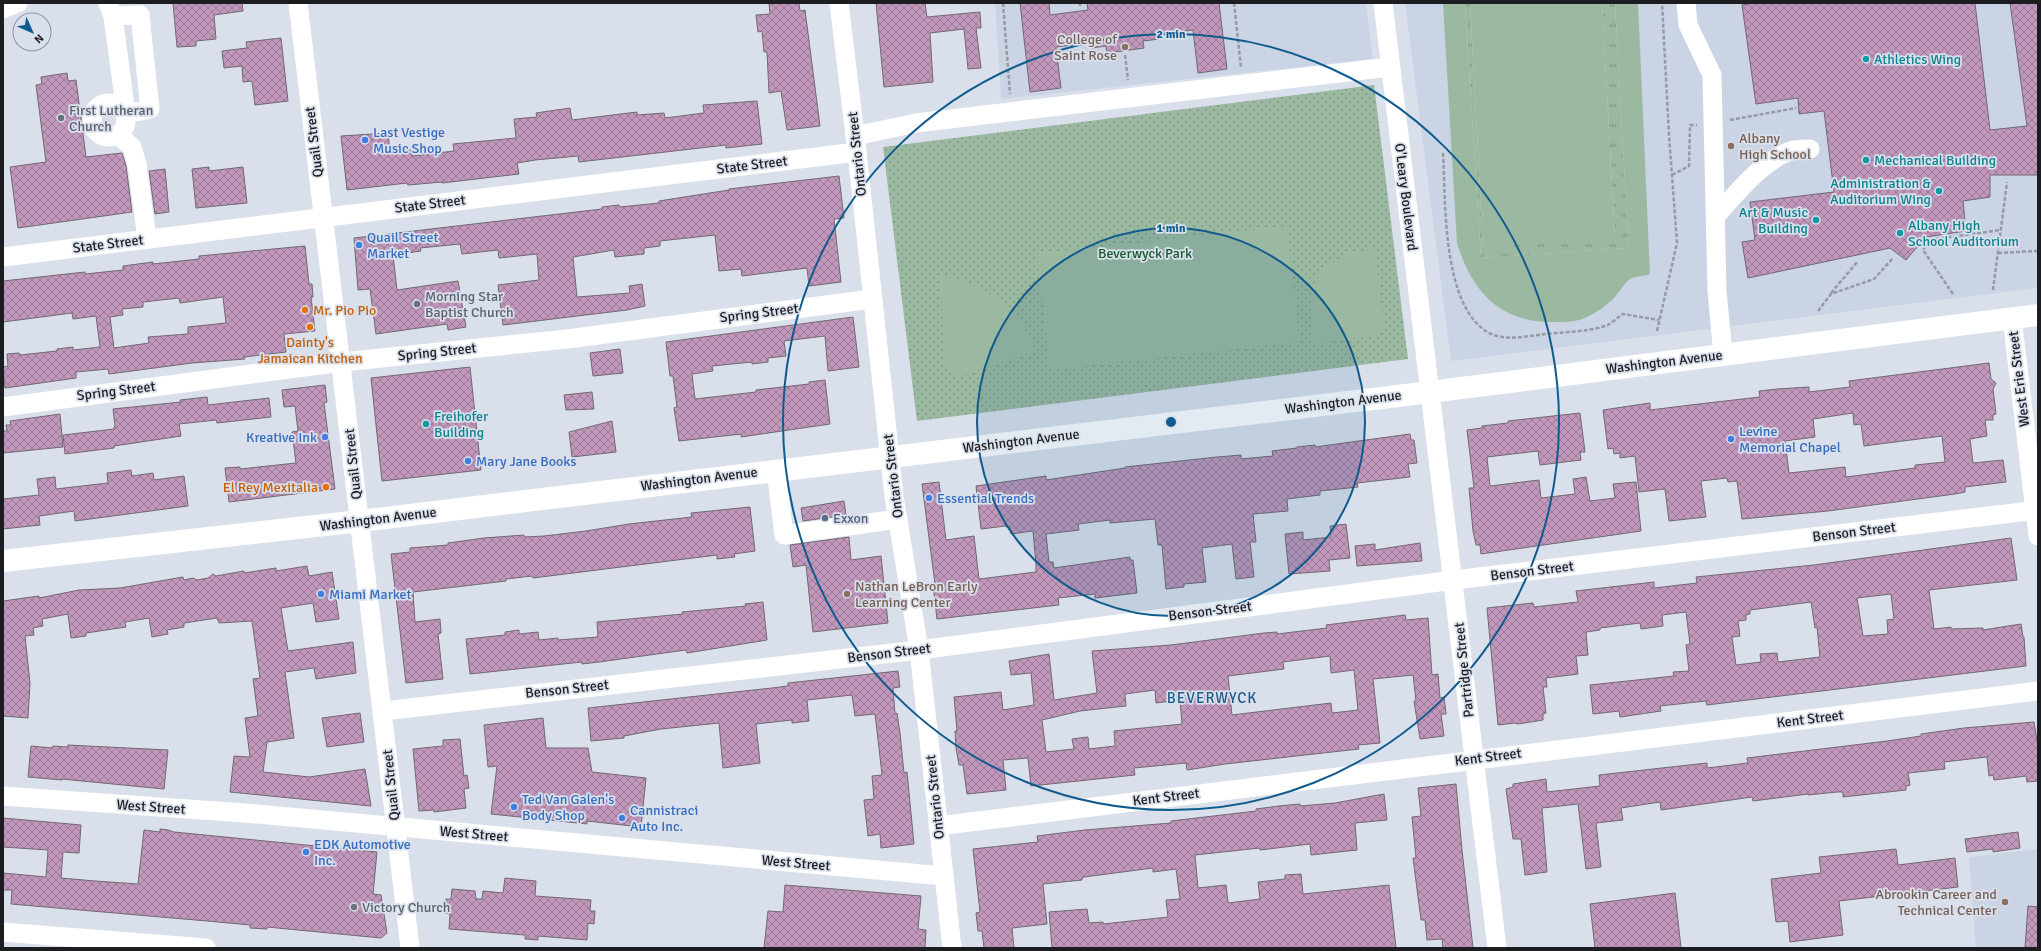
<svg xmlns="http://www.w3.org/2000/svg" width="2041" height="951" viewBox="0 0 2041 951" font-family="Signika,sans-serif">
<style>
.built{fill:#cad4e4}
.grass{fill:url(#grass-tufts)}
.park{fill:url(#park-dots)}
.pitch{fill:#9bb9a0}
.building{fill:url(#building-cross-hatch);stroke:#716870;fill-rule:evenodd}
.lines{fill:none;stroke-linecap:round;stroke-linejoin:round}
.path{stroke:#969aa3;stroke-width:2.5;stroke-dasharray:4 2;stroke-linecap:butt}
.minor{stroke:#fff;stroke-width:19}
.major{stroke:#fff;stroke-width:22}
.ring{fill:none;stroke:#0f5b8e;stroke-width:2}
.education-dot{fill:#8d6e63;stroke:#dae0eb;stroke-width:1.5}
.culture-dot{fill:#0f9aa8;stroke:#dae0eb;stroke-width:1.5}
.worship-dot{fill:#6b7280;stroke:#dae0eb;stroke-width:1.5}
.shop-dot{fill:#3f7fe0;stroke:#dae0eb;stroke-width:1.5}
.food-dot{fill:#e8710a;stroke:#dae0eb;stroke-width:1.5}
.service-dot{fill:#5c6f8a;stroke:#dae0eb;stroke-width:1.5}
.labels{text-anchor:middle;dominant-baseline:central;stroke-width:3.5;stroke-linejoin:round;paint-order:stroke}
.education-label{font-size:14px;fill:#785e54;stroke:#dae0eb;text-anchor:end}
.culture-label{font-size:14px;fill:#0d838f;stroke:#dae0eb;text-anchor:start}
.worship-label{font-size:14px;fill:#5b616d;stroke:#dae0eb;text-anchor:start}
.shop-label{font-size:14px;fill:#366cbe;stroke:#dae0eb;text-anchor:start}
.street-label{font-size:14px;fill:#1b1d21;stroke:#dae0eb}
.park-label{font-size:14px;fill:#15592d;stroke:#dae0eb}
.food-label{font-size:14px;fill:#c56008;stroke:#dae0eb;text-anchor:start}
.service-label{font-size:14px;fill:#4e5e75;stroke:#dae0eb;text-anchor:start}
.neighbourhood-label{font-size:15px;letter-spacing:1px;fill:#1b5c8b;stroke:#dae0eb}
.centre{fill:#0f5b8e;stroke:#dae0eb;stroke-width:2}
.ring-label{font-size:12px;text-anchor:middle;font-weight:bold;fill:#0f5b8e;stroke:#dae0eb;stroke-width:3.5;stroke-linejoin:round;paint-order:stroke}
</style>
<defs>
<pattern id="grass-tufts" width="24" height="20" patternUnits="userSpaceOnUse"><rect width="24" height="20" fill="#9bb9a0"/><path d="M3 7l-1-3M5 7V3M7 7l1-3M15 17l-1-3M17 17v-4M19 17l1-3" fill="none" stroke="#7e9682"/></pattern>
<pattern id="park-dots" width="8" height="8" patternUnits="userSpaceOnUse"><rect width="8" height="8" fill="#9bb9a0"/><path d="M2 2h.1M6 6h.1" fill="none" stroke="#7e9682" stroke-width="1.8" stroke-linecap="round"/></pattern>
<pattern id="building-cross-hatch" width="8" height="8" patternUnits="userSpaceOnUse"><rect width="8" height="8" fill="#c198bc"/><path d="M0 0l8 8M0 8l8-8" fill="none" stroke="#9c7b98"/></pattern>
</defs>
<rect width="100%" height="100%" fill="#dae0eb"/>
<g class="built">
<polygon points="995,3 1366,3 1373,59 1001,99"/>
<polygon points="1405,3 2038,3 2038,288 1451,361"/>
<polygon points="2038,849 2038,948 1976,948 1969,857"/>
</g>
<polygon class="grass" points="1465,3 1470,3 1483,247 1615,238 1602,3 1615,3 1628,237 1626,248 1481,258"/>
<polygon class="park" points="1374,85 1408,359 917,421 883,147"/>
<g class="pitch">
<path d="M1443 3H1465L1481 258 1626 248 1628 237 1615 3H1638L1650 274C1645 276 1638 276 1632 278 1626 280 1619 293 1614 298 1607 305 1596 313 1587 317 1577 322 1565 322 1554 322 1500 323 1472 292 1457 243Z"/>
<polygon points="1470,3 1602,3 1615,239 1483,247"/>
<polygon points="1287,226 1300,342 1050,370 1037,254"/>
<polygon points="1375,249 1384,327 1374,336 1313,344 1310,297 1316,281 1324,268 1347,253"/>
<path d="M940 275C986 285 1019 306 1036 351L957 377 945 368Z"/>
</g>
<g class="building">
<polygon points="173,3 242,3 243,11 214,15 216,39 196,41 196,46 177,47"/>
<polygon points="769,3 799,3 800,11 805,10 820,126 787,130 781,91 769,93 767,52 764,52 762,31 758,32 756,15 770,14"/>
<polygon points="876,3 925,3 927,17 980,12 981,28 976,28 981,68 968,69 964,29 930,33 933,82 884,87"/>
<polygon points="1020,3 1049,3 1050,15 1088,10 1087,3 1219,3 1227,69 1198,73 1193,30 1158,34 1159,39 1143,41 1144,48 1107,53 1106,46 1091,48 1090,43 1056,47 1061,88 1030,92"/>
<polygon points="1755,3 1975,3 1990,130 2027,126 2010,3 2038,3 2038,175 1990,175 1990,197 1963,201 1966,231 1926,237 1906,260 1890,248 1748,278 1742,242 1755,240 1750,202 1834,192 1824,111 1799,114 1798,98 1756,104 1742,5"/>
<polygon points="281,38 288,101 255,105 252,81 243,82 242,66 224,68 222,51 247,48 246,42"/>
<polygon points="67,73 68,81 76,80 86,157 122,153 126,166 132,212 18,228 10,167 46,162 36,85 42,84 41,77"/>
<polygon points="757,101 762,144 726,148 726,145 579,162 578,156 535,160 517,163 519,174 442,183 442,182 408,185 407,183 347,190 341,136 388,133 390,152 411,150 412,156 454,151 453,144 516,138 514,119 537,117 536,113 570,108 572,120 637,112 637,115 664,113 665,118 704,113 703,105"/>
<polygon points="209,167 209,171 243,167 247,203 196,208 192,169"/>
<polygon points="165,169 169,212 155,214 149,171"/>
<polygon points="839,176 844,218 834,219 841,282 809,286 807,268 742,276 741,269 719,271 715,235 660,241 660,246 644,248 644,254 615,257 614,250 573,257 577,297 630,293 629,286 642,284 645,306 627,310 503,325 498,285 539,280 537,254 499,258 498,250 462,254 460,244 420,248 421,251 393,255 397,290 458,281 466,327 448,330 447,324 376,334 370,289 358,290 354,238 602,209 602,207 619,205 620,207 659,203 659,201 729,190 729,189"/>
<path d="M305 246 309 284H312L313 297H311L315 331 284 334 286 352 244 357 245 359 192 363 109 374 108 369 76 372V378L5 388 3 367 8 366 7 354 19 353 20 355 57 351V349L73 347V350L100 347 96 316 73 319 72 313 3 322V281L85 272V274L123 270V266L153 262V264L199 259V256ZM223 297 226 323 188 327V334L148 337 149 343 114 348 110 317 123 315 122 309 143 307V302L179 298 180 303Z"/>
<polygon points="853,317 859,367 828,371 825,336 784,341 786,356 768,358 768,362 752,364 752,362 712,366 713,371 692,374 695,399 756,392 756,390 809,384 809,382 825,380 830,424 741,437 741,434 679,441 674,408 677,407 673,376 670,376 666,342"/>
<polygon points="620,349 623,373 593,376 590,353"/>
<path d="M1989 363 1991 379 1996 383 1993 389 1996 414 1993 415V420H1985L1987 436 1970 439 1973 463 2003 460 2006 482 1965 487V492L1955 494 1828 511 1742 519 1737 481 1728 482 1727 478 1701 481 1706 517 1669 521 1665 489 1639 492 1635 456 1620 458V453L1614 454 1613 448 1608 449 1603 410 1650 403V410L1699 404 1760 397 1759 391 1778 389 1809 387V392L1850 387 1849 381ZM1853 413 1854 425 1861 424 1864 446 1942 436 1945 462 1915 465V468L1846 477 1845 467 1789 473 1785 441 1815 437 1813 419Z"/>
<polygon points="470,367 481,470 382,481 371,378"/>
<polygon points="325,385 327,402 324,403 335,489 229,502 225,468 240,467 240,469 296,463 292,432 298,431 295,406 284,407 282,390"/>
<polygon points="592,392 594,409 566,410 564,395"/>
<polygon points="207,397 208,405 269,398 271,417 217,423 216,420 179,424 181,436 114,446 114,448 65,454 63,435 114,429 114,427 115,426 113,409 181,402 180,400"/>
<polygon points="1580,413 1585,452 1580,452 1581,460 1540,465 1538,451 1487,457 1490,486 1539,480 1541,498 1575,494 1573,479 1586,477 1590,501 1615,498 1613,484 1636,482 1641,531 1481,554 1480,545 1476,545 1473,531 1469,488 1474,488 1467,430 1482,428 1482,426 1508,423 1508,421"/>
<polygon points="60,414 63,447 3,453 3,431 7,431 6,425 11,425 10,421"/>
<polygon points="612,421 616,452 572,457 569,432"/>
<polygon points="1410,434 1411,440 1414,440 1417,463 1408,464 1410,477 1357,483 1358,487 1320,491 1320,495 1287,499 1288,511 1253,514 1256,542 1250,542 1254,577 1236,579 1232,544 1202,548 1206,582 1184,584 1184,587 1166,589 1162,545 1158,545 1155,519 1110,523 1110,520 1078,524 1079,530 1046,534 1049,562 1053,562 1054,568 1130,557 1130,560 1133,560 1137,593 1095,598 1095,594 1058,598 1059,605 937,619 933,585 935,584 922,484 939,482 946,540 974,536 979,579 1036,572 1036,564 1033,531 1011,534 1010,527 1006,527 1006,526 981,529 976,486 1046,476 1046,480 1125,468 1125,467 1217,457 1241,455 1241,459 1273,456 1272,451 1297,448 1297,447 1315,445 1315,447"/>
<polygon points="131,470 132,476 153,473 154,480 184,476 188,506 75,521 74,511 39,516 40,525 3,529 3,499 39,495 37,479 55,477 56,489 108,483 107,473"/>
<polygon points="844,501 846,515 803,521 801,508"/>
<polygon points="750,507 755,551 734,554 735,557 717,559 717,555 533,578 532,576 506,579 506,581 413,592 415,622 440,619 441,633 438,634 443,679 406,683 391,554 410,552 410,548 448,545 448,543 484,538 524,535 524,537 544,536 586,531 629,524 692,517 691,513"/>
<polygon points="1346,524 1350,558 1329,560 1330,571 1289,574 1285,534 1303,532 1303,540 1331,537 1330,526"/>
<polygon points="849,537 851,560 881,556 888,623 813,632 806,565 793,567 790,545"/>
<path d="M2011 538 2017 580 1929 590 1934 629 1951 627V629L1983 628V630L2021 624 2023 637H2024L2026 666 1707 705 1706 701 1660 706 1661 711 1620 717 1619 711 1593 714 1590 685 1674 676 1673 672 1689 671 1686 645 1690 644 1686 612 1662 615 1663 626 1641 629 1640 623 1600 628V630L1586 632 1588 655 1576 656 1578 674 1546 678 1547 687H1543L1546 713 1543 714V720L1518 724 1515 723 1498 725 1487 608 1533 603 1534 607 1578 602 1576 591 1654 582V588L1697 583 1696 577 1814 565ZM1891 594 1894 619 1887 620 1888 634 1863 636 1857 598ZM1811 602 1815 628 1817 627 1820 657 1778 662 1777 653 1760 654 1761 662 1736 665 1732 637 1740 636 1738 621 1746 620V615L1750 614V610Z"/>
<polygon points="1420,543 1422,561 1357,566 1355,546 1375,544 1375,550"/>
<polygon points="307,566 309,576 332,572 339,619 316,622 313,603 281,608 288,651 353,642 356,673 316,679 314,668 285,672 294,738 267,742 263,772 309,777 365,769 371,806 230,792 234,756 250,757 245,718 258,716 253,679 260,678 252,621 219,623 217,618 184,623 184,627 167,630 168,634 152,637 149,618 125,622 126,627 86,633 86,636 71,638 68,614 42,619 43,626 33,628 34,635 25,636 30,683 28,718 3,716 3,601 39,596 39,598 79,590 120,588 183,577 184,580 193,578 197,580 208,578 213,574 216,576 244,571 244,573 276,568 276,571"/>
<polygon points="763,602 767,640 687,653 686,650 599,662 582,664 582,662 470,674 466,639 505,635 505,632 519,630 519,634 538,632 539,640 558,638 558,640 598,637 597,622 683,614 682,612 746,606 745,604"/>
<path d="M1405 615 1406 620 1428 618 1432 675 1438 674 1440 698 1444 697 1446 714H1441L1444 736 1420 739 1414 701H1416L1413 675 1373 679 1380 743 1358 745 1359 749 1225 764 1187 770 1186 763 1134 768 1135 775 1031 786 1028 758 1003 760 1006 790 967 794 963 765H959L956 748 955 731H957L954 697 1001 692 1003 710 1034 705 1031 673 1011 675 1009 661 1049 654 1054 700 1097 693 1092 651 1171 645 1264 633 1277 632V634L1327 628 1326 625ZM1330 656 1331 673 1354 670 1358 710 1332 713 1331 703 1232 715 1228 676 1284 669 1283 662ZM1155 690 1156 703 1180 700 1182 724 1114 731 1115 746 1089 749 1088 737 1072 739 1074 749 1046 752 1042 720 1080 711 1126 706 1125 694Z"/>
<polygon points="898,671 900,687 893,688 895,714 897,713 900,733 904,773 907,772 914,844 881,848 880,834 868,836 864,800 874,799 872,776 882,775 879,748 875,714 855,716 852,695 807,700 809,721 792,723 792,720 756,724 760,763 723,768 719,723 661,729 624,736 624,738 591,741 588,708 772,688 788,686 788,683"/>
<polygon points="360,713 364,742 327,747 322,718"/>
<polygon points="543,718 546,748 588,748 592,772 646,778 641,827 587,821 587,824 491,814 497,766 488,767 484,725"/>
<polygon points="2034,722 2038,747 2038,781 2027,782 2026,776 1994,780 1993,775 1989,776 1987,757 1944,762 1945,769 1908,773 1910,785 1906,786 1906,790 1843,797 1843,792 1837,792 1808,795 1808,794 1753,801 1752,797 1661,810 1660,802 1621,808 1623,820 1596,823 1601,867 1586,869 1578,804 1542,808 1547,872 1525,875 1521,839 1513,839 1506,789 1513,787 1513,784 1546,779 1547,792 1600,786 1599,775 1707,763 1707,768 1748,763 1747,758 1887,741 1921,736 1921,734 1964,728"/>
<polygon points="460,739 464,776 467,775 469,788 464,789 466,808 434,812 434,810 419,811 413,749 443,746 443,740"/>
<polygon points="68,745 168,750 164,789 62,779 62,780 28,777 31,746 52,748 53,746 67,747"/>
<polygon points="1456,784 1462,850 1473,948 1443,948 1442,939 1427,940 1425,920 1421,920 1413,858 1416,858 1412,817 1421,816 1418,788"/>
<polygon points="1384,794 1387,820 1355,823 1357,850 1311,855 1310,844 1260,850 1260,848 1195,855 1198,888 1226,885 1228,903 1260,899 1258,882 1285,879 1285,875 1301,874 1303,894 1389,885 1396,948 1052,948 1049,912 1087,909 1089,923 1103,922 1103,924 1168,917 1166,900 1180,899 1176,869 1153,872 1153,868 1084,877 1082,878 1082,880 1043,884 1047,924 1012,928 1014,948 984,948 982,931 978,931 976,913 980,912 973,849 1038,842 1037,836 1085,830 1171,823 1171,821 1256,811 1256,809 1279,806 1300,804 1300,806 1335,803"/>
<polygon points="3,818 81,825 79,853 63,852 61,878 95,881 138,884 144,830 160,832 160,829 168,830 174,832 377,852 373,894 381,895 387,933 381,938 267,927 267,929 250,928 250,925 207,921 11,904 12,890 3,890 3,873 46,877 48,850 3,847"/>
<polygon points="2018,832 2020,848 1993,852 1993,849 1967,852 1965,839"/>
<polygon points="1896,849 1898,865 1955,858 1958,887 1839,901 1843,935 1790,942 1788,921 1776,922 1771,879 1821,873 1819,857"/>
<polygon points="505,878 536,881 535,896 591,900 590,911 595,911 594,924 588,923 587,940 538,936 538,940 525,939 525,935 449,929 450,914 445,913 446,899 451,899 452,889 475,891 476,899 482,899 483,891 503,893"/>
<polygon points="785,885 921,896 918,929 926,930 925,948 764,948 768,911 783,912"/>
<polygon points="1675,893 1681,948 1595,948 1590,904"/>
<polygon points="2028,906 2038,907 2038,948 2025,948"/>
</g>
<g class="lines">
<g class="path">
<polyline points="1003,3 1010,94"/>
<polyline points="1080,3 1080,6"/>
<polyline points="1234,3 1241,68"/>
<polyline points="1125,55 1128,80"/>
<polyline points="1730,120 1796,108"/>
<path d="M1443 153C1446 201 1441 309 1491 334 1507 341 1528 336 1545 334 1565 332 1589 332 1608 325 1613 322 1618 317 1623 314L1659 320"/>
<polyline points="1672,175 1689,166 1690,125 1697,125"/>
<polyline points="1998,253 2038,251"/>
<polyline points="1993,290 2007,182"/>
<polyline points="1831,293 1858,261"/>
<polyline points="1953,294 1923,250 1928,240 2001,230"/>
<polyline points="1818,311 1831,294 1874,279 1893,258"/>
<polyline points="1657,331 1677,243 1669,135 1662,3"/>
</g>
<g class="minor">
<polyline points="108,3 113,16 126,114 150,109 140,15 113,16"/>
<polyline points="298,3 410,948"/>
<polyline points="839,3 857,152 894,496 919,650 952,948"/>
<polyline points="1383,3 1497,948"/>
<polyline points="1686,3 1688,25 1712,75 1717,291 1723,355"/>
<polyline points="3,9 18,3"/>
<circle cx="109" cy="120" r="17"/>
<polyline points="118,135 132,147 137,164 147,239"/>
<polyline points="855,136 916,123 1390,67"/>
<path d="M1716 216C1736 194 1764 158 1794 150 1799 149 1805 149 1810 149"/>
<polyline points="3,257 857,152"/>
<polyline points="2012,318 2038,536"/>
<polyline points="3,407 342,362 567,339 872,299"/>
<polyline points="776,470 784,535 898,519"/>
<polyline points="383,711 919,650 1454,580 2038,510"/>
<polyline points="3,796 245,813 944,876"/>
<polyline points="938,826 2038,691"/>
<polyline points="3,932 206,948"/>
</g>
<polyline class="major" points="3,561 360,521 1414,394 2038,315"/>
</g>
<circle cx="1171" cy="422" r="194" fill="#0f5b8e" fill-opacity=".12"/>
<g class="ring">
<circle cx="1171" cy="422" r="194"/>
<circle cx="1171" cy="422" r="388"/>
</g>
<g class="education-dot">
<circle cx="1125" cy="47" r="4"/>
<circle cx="1731" cy="146" r="4"/>
<circle cx="847" cy="594" r="4"/>
<circle cx="2005" cy="902" r="4"/>
</g>
<g class="culture-dot">
<circle cx="1866" cy="59" r="4"/>
<circle cx="1866" cy="160" r="4"/>
<circle cx="1939" cy="191" r="4"/>
<circle cx="1816" cy="220" r="4"/>
<circle cx="1900" cy="233" r="4"/>
<circle cx="426" cy="424" r="4"/>
</g>
<g class="worship-dot">
<circle cx="61" cy="118" r="4"/>
<circle cx="417" cy="304" r="4"/>
<circle cx="354" cy="907" r="4"/>
</g>
<g class="shop-dot">
<circle cx="365" cy="140" r="4"/>
<circle cx="359" cy="245" r="4"/>
<circle cx="325" cy="437" r="4"/>
<circle cx="1731" cy="439" r="4"/>
<circle cx="468" cy="461" r="4"/>
<circle cx="929" cy="498" r="4"/>
<circle cx="321" cy="594" r="4"/>
<circle cx="514" cy="807" r="4"/>
<circle cx="622" cy="818" r="4"/>
<circle cx="306" cy="852" r="4"/>
</g>
<g class="food-dot">
<circle cx="305" cy="310" r="4"/>
<circle cx="310" cy="327" r="4"/>
<circle cx="326" cy="487" r="4"/>
</g>
<circle class="service-dot" cx="825" cy="518" r="4"/>
<g class="labels">
<g class="education-label">
<text x="1117" y="39">College of<tspan x="1117" dy="16">Saint Rose</tspan></text>
<text x="1739" y="138" text-anchor="start">Albany<tspan x="1739" dy="16">High School</tspan></text>
<text x="855" y="586" text-anchor="start">Nathan LeBron Early<tspan x="855" dy="16">Learning Center</tspan></text>
<text x="1997" y="894">Abrookin Career and<tspan x="1997" dy="16">Technical Center</tspan></text>
</g>
<g class="culture-label">
<text x="1874" y="59">Athletics Wing</text>
<text x="1874" y="160">Mechanical Building</text>
<text x="1931" y="183" text-anchor="end">Administration &amp;<tspan x="1931" dy="16">Auditorium Wing</tspan></text>
<text x="1808" y="212" text-anchor="end">Art &amp; Music<tspan x="1808" dy="16">Building</tspan></text>
<text x="1908" y="225">Albany High<tspan x="1908" dy="16">School Auditorium</tspan></text>
<text x="434" y="416">Freihofer<tspan x="434" dy="16">Building</tspan></text>
</g>
<g class="worship-label">
<text x="69" y="110">First Lutheran<tspan x="69" dy="16">Church</tspan></text>
<text x="425" y="296">Morning Star<tspan x="425" dy="16">Baptist Church</tspan></text>
<text x="362" y="907">Victory Church</text>
</g>
<g class="shop-label">
<text x="373" y="132">Last Vestige<tspan x="373" dy="16">Music Shop</tspan></text>
<text x="367" y="237">Quail Street<tspan x="367" dy="16">Market</tspan></text>
<text x="1739" y="431">Levine<tspan x="1739" dy="16">Memorial Chapel</tspan></text>
<text x="317" y="437" text-anchor="end">Kreative Ink</text>
<text x="476" y="461">Mary Jane Books</text>
<text x="937" y="498">Essential Trends</text>
<text x="329" y="594">Miami Market</text>
<text x="522" y="799">Ted Van Galen's<tspan x="522" dy="16">Body Shop</tspan></text>
<text x="630" y="810">Cannistraci<tspan x="630" dy="16">Auto Inc.</tspan></text>
<text x="314" y="844">EDK Automotive<tspan x="314" dy="16">Inc.</tspan></text>
</g>
<g class="street-label">
<text transform="translate(314 142) rotate(-97)">Quail Street</text>
<text transform="translate(857 154) rotate(-96)">Ontario Street</text>
<text transform="translate(752 165) rotate(-7)">State Street</text>
<text transform="translate(1406 197) rotate(83)">O'Leary Boulevard</text>
<text transform="translate(430 204) rotate(-7)">State Street</text>
<text transform="translate(108 244) rotate(-7)">State Street</text>
<text transform="translate(759 313) rotate(-7)">Spring Street</text>
<text transform="translate(437 352) rotate(-6)">Spring Street</text>
<text transform="translate(1664 362) rotate(-7)">Washington Avenue</text>
<text transform="translate(2019 379) rotate(-97)">West Erie Street</text>
<text transform="translate(116 391) rotate(-7)">Spring Street</text>
<text transform="translate(1343 402) rotate(-7)">Washington Avenue</text>
<text transform="translate(1021 441) rotate(-7)">Washington Avenue</text>
<text transform="translate(353 464) rotate(-96)">Quail Street</text>
<text transform="translate(893 476) rotate(-97)">Ontario Street</text>
<text transform="translate(699 479) rotate(-7)">Washington Avenue</text>
<text transform="translate(378 519) rotate(-7)">Washington Avenue</text>
<text transform="translate(1854 532) rotate(-7)">Benson Street</text>
<text transform="translate(1532 571) rotate(-7)">Benson Street</text>
<text transform="translate(1210 611) rotate(-7)">Benson Street</text>
<text transform="translate(889 653) rotate(-7)">Benson Street</text>
<text transform="translate(1464 670) rotate(-96)">Partridge Street</text>
<text transform="translate(567 689) rotate(-6)">Benson Street</text>
<text transform="translate(1810 719) rotate(-7)">Kent Street</text>
<text transform="translate(1488 757) rotate(-7)">Kent Street</text>
<text transform="translate(391 785) rotate(-96)">Quail Street</text>
<text transform="translate(935 797) rotate(-96)">Ontario Street</text>
<text transform="translate(1166 797) rotate(-7)">Kent Street</text>
<text transform="translate(151 807) rotate(4)">West Street</text>
<text transform="translate(474 834) rotate(5)">West Street</text>
<text transform="translate(796 863) rotate(5)">West Street</text>
</g>
<g class="park-label">
<text x="1145" y="253">Beverwyck Park</text>
</g>
<g class="food-label">
<text x="313" y="310">Mr. Pio Pio</text>
<text x="310" y="342" text-anchor="middle">Dainty's<tspan x="310" dy="16">Jamaican Kitchen</tspan></text>
<text x="318" y="487" text-anchor="end">El Rey Mexitalia</text>
</g>
<g class="service-label">
<text x="833" y="518">Exxon</text>
</g>
<g class="neighbourhood-label">
<text x="1212" y="698">BEVERWYCK</text>
</g>
</g>
<circle cx="1171" cy="422" r="6" class="centre"/>
<g class="ring-label">
<text x="1171" y="38">2 min</text>
<text x="1171" y="232">1 min</text>
</g>
<rect width="2041" height="951" fill="none" stroke="#1b1d21" stroke-width="8"/>
<g transform="translate(32 32) rotate(135)"><circle r="19" fill="#dae0eb" stroke="#8e929a"/>
<path d="M0-3L7 15L0 10L-7 15Z" fill="#0f5b8e"/>
<text y="-6" font-size="11" font-weight="bold" text-anchor="middle" fill="#1b1d21">N</text>
</g>
</svg>
